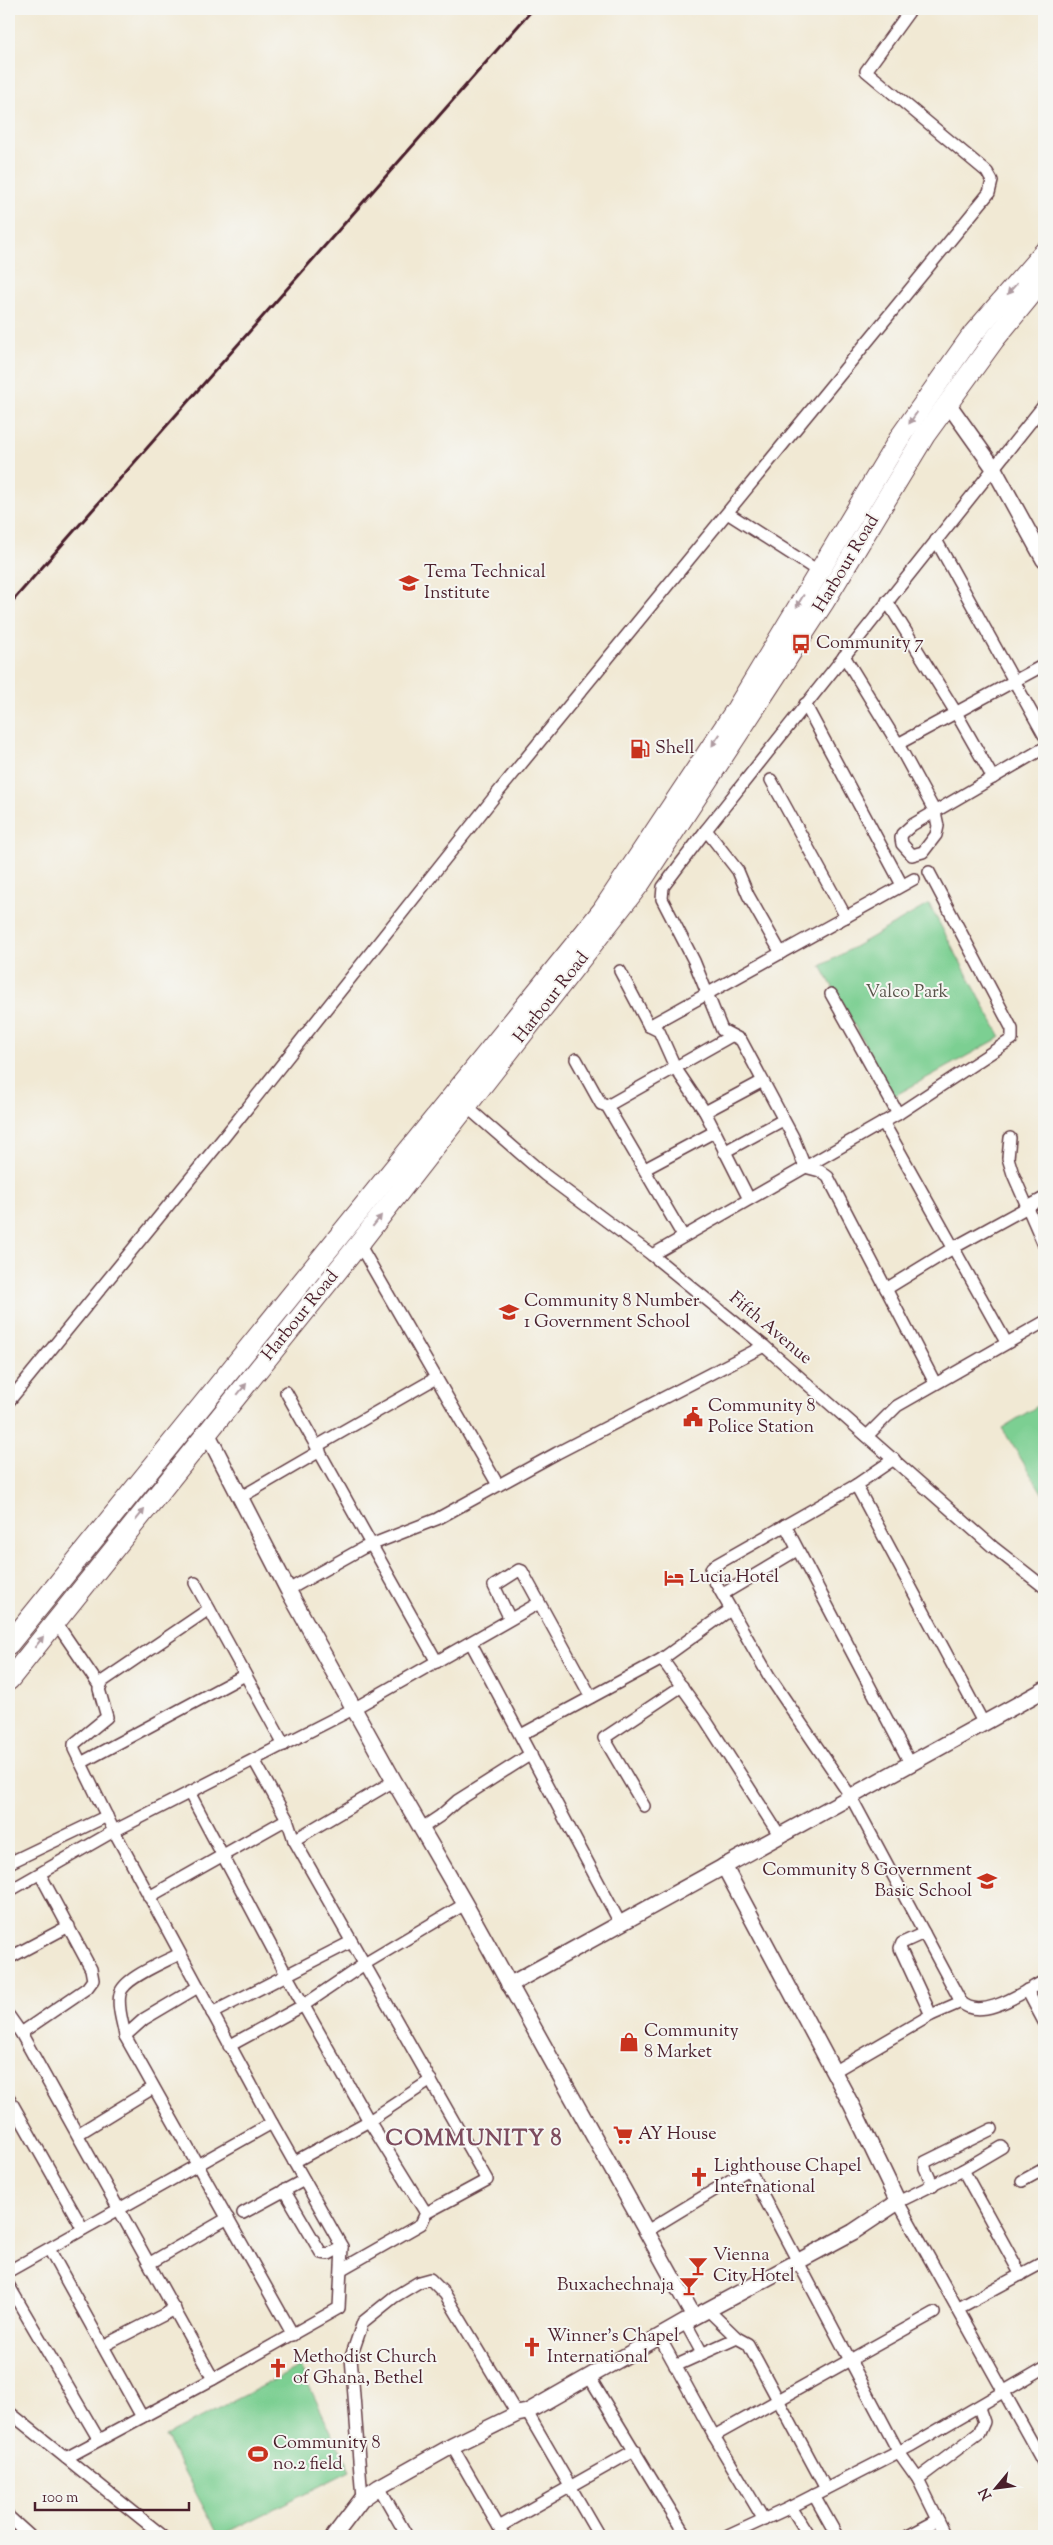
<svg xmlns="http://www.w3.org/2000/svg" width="1053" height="2545" viewBox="0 0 1053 2545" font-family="'Sorts Mill Goudy',serif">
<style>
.green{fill:#7bcf92;stroke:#62775e}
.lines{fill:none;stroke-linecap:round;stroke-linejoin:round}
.minor-casing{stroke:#633d44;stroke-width:14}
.tertiary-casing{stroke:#633d44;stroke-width:18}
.trunk-casing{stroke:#633d44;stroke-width:22}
.minor{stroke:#fff;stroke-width:11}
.tertiary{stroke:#fff;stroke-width:15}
.trunk{stroke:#fff;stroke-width:20}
.rail{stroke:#4a1f2b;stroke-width:3}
.oneway{fill:#ae9aa0}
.labels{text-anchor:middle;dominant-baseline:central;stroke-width:4;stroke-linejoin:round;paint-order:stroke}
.street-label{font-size:18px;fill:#4a1f2b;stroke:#f6f6f2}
.poi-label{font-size:18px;fill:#4a1f2b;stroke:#f6f6f2;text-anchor:start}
.park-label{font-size:18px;fill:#59544a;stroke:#f6f6f2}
.district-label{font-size:22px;font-weight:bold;letter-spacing:1px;fill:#7d4c5e;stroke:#f6f6f2}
</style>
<rect width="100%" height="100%" fill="#f6f6f2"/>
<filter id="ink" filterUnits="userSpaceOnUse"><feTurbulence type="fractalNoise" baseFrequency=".02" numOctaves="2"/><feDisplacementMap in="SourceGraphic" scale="10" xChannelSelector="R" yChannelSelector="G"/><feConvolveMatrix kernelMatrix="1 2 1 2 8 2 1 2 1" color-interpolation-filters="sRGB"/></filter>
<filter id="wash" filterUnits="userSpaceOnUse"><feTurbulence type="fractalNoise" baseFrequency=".0096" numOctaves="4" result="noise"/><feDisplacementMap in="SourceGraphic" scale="20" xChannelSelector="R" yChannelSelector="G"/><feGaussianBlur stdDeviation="1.12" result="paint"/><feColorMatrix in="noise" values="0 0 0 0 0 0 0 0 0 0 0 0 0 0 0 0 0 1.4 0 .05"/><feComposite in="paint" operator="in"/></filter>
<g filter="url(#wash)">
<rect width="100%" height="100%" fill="#f1e9d4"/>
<g class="green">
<polygon points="929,904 1001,1037 894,1096 821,966"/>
<polygon points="1044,1402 1044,1496 1002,1428"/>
<polygon points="300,2367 350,2471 219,2536 165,2436"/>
</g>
</g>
<g filter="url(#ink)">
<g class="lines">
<defs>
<g id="minor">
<polyline points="729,514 818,571"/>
<polyline points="936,540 1044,735"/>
<polyline points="887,601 955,711 993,778"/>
<polyline points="844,656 898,744 935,812 938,826 936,835 923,852 912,855 902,844 901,838 902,834 912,825 1044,748"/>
<polyline points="805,704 902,885"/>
<polyline points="898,744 1044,665"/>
<polyline points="771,780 846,917"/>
<polyline points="706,830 663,887 662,899 694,961 722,1030 741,1040 793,1137 805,1167 820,1171 828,1177 935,1383"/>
<polyline points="781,953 748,895 738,871 706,830 1044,405"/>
<polyline points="620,971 649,1026 659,1031 676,1069 705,1112 749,1199"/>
<polyline points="831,994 898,1114"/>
<polyline points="649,1026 914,879"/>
<polyline points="576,1059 601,1104 607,1106 683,1236"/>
<polyline points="607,1106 731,1036"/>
<polyline points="467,1107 545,1175 652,1255 764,1346 993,1547 1044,1587"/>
<polyline points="705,1112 761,1082"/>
<polyline points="883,1122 1006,1342"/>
<polyline points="1010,1138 1008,1158 1013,1174 1044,1245"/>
<polyline points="724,1152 783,1120"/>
<polyline points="645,1169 714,1132"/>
<polyline points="359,1244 498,1485"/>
<polyline points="652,1255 898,1114 1012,1039 1012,1029 929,872"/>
<polyline points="886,1289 953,1248 1044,1198"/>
<polyline points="286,1392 437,1662"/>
<polyline points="9,1401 225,1136 495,796 989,193 992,181 987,172 866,71 911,9"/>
<polyline points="867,1436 897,1406 1044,1322"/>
<polyline points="317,1446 436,1378"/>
<path d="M894 1459 856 1485 712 1567 710 1573 769 1676 851 1797 961 2002C981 2022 1023 1992 1044 1981"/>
<polyline points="856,1485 984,1724"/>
<polyline points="241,1497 320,1451"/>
<polyline points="785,1525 911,1765"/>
<polyline points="195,1583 284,1745"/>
<polyline points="288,1590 363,1548 437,1519 557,1453 764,1346"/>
<polyline points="723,1594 797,1550"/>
<polyline points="510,1619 494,1586 519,1570 522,1571 591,1697"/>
<polyline points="55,1621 100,1687"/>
<polyline points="471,1643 620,1923"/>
<polyline points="662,1659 705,1719 780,1836"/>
<polyline points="521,1735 662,1659 730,1610"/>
<polyline points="254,1760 287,1819 294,1840 487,2180 426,2213 421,2224 342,2269"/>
<polyline points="81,1763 245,1675"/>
<polyline points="190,1794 287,1976 369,2121 426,2213"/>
<polyline points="644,1806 604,1738 682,1686"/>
<polyline points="422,1828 440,1816 457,1801 531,1754"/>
<polyline points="294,1840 394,1781"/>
<polyline points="9,1863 107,1816"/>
<polyline points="9,1891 114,1831 74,1749 74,1744 107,1717 99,1689 103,1681 209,1609"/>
<polyline points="149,1897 287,1819"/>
<polyline points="924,1933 902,1943 900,1948 931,2015"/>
<path d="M179 1954C165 1962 123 1978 120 1994 117 2007 123 2023 125 2036L144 2019 198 1987"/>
<polyline points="9,1958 69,1926"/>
<polyline points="1027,1990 1044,2022"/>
<polyline points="212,2013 351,1942"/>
<polyline points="9,2016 21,2033 213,2379"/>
<polyline points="21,2033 87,1988 93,1980 91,1969 40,1874"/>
<polyline points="125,2036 293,2335"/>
<polyline points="229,2046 304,2005 366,1963 465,1904"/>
<polyline points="833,2072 931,2015 961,2002"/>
<polyline points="9,2098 83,2229"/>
<polyline points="78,2134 153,2088"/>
<polyline points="1002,2147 963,2170 898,2202 1044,2464"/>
<polyline points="294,2162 369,2121 431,2080"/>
<polyline points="963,2170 1021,2275"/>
<polyline points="1022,2181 1044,2169"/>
<polyline points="933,2186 925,2168 925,2162 992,2129"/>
<polyline points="284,2190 321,2253 329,2254 342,2247"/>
<polyline points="243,2213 304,2180"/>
<polyline points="647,2231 749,2169 898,2451 918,2479 946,2536"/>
<polyline points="49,2249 142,2417"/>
<polyline points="150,2263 228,2218"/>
<polyline points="9,2271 272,2123 114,1831 355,1708 539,1603"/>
<polyline points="9,2286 99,2440"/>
<polyline points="957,2309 1044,2262"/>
<polyline points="708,2310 737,2338 748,2344 826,2489"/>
<polyline points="685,2322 702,2353"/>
<polyline points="659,2336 714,2436 764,2520"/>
<polyline points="103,2346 175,2309"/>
<polyline points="675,2366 737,2338"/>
<polyline points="590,2378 686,2536"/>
<polyline points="9,2412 163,2536"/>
<polyline points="527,2412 599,2536"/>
<polyline points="714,2436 934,2313"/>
<polyline points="452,2446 504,2536"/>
<polyline points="66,2458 213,2379 339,2308 342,2247 272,2123"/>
<polyline points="918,2479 979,2433 984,2422 979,2408"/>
<polyline points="379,2487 407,2536"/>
<polyline points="814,2495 837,2536"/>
<polyline points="362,2499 351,2357 363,2322 394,2297 419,2282 430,2279 445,2294 517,2414"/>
<polyline points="791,2507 809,2536"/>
<polyline points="9,2517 30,2536"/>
<polyline points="499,2527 635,2450"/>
<polyline points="728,2536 791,2507 912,2445 1044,2368"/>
<polyline points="908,2536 938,2520"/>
</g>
<g id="tertiary">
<polyline points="949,405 993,467 1044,560"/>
<polyline points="207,1433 288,1590 394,1781 465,1904 694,2317"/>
<polyline points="509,1985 1044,1690"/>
<polyline points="334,2536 362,2499 379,2487 452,2446 517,2414 527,2412 685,2322 853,2232 898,2202 852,2106 724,1866"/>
</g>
<g id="trunk">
<polyline points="9,1644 602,911 737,708 902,434 972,335 1044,252"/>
<polyline points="9,1680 359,1244 641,882 824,602 925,435 994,340 1044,279"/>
</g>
</defs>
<use href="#minor" class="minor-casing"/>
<use href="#tertiary" class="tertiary-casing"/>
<use href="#trunk" class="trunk-casing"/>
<use href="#minor" class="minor"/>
<use href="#tertiary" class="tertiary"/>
<use href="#trunk" class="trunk"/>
<polyline class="rail" points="9,605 533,9"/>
</g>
<defs><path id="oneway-solid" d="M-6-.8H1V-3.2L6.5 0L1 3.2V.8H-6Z" transform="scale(1.25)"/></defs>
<g class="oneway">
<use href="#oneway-solid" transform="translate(1012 289) rotate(131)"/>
<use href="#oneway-solid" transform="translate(913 418) rotate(125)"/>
<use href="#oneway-solid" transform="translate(800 601) rotate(121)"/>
<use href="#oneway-solid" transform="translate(716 740) rotate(124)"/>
<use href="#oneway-solid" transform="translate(377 1221) rotate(-52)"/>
<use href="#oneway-solid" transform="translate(242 1389) rotate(-51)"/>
<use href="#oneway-solid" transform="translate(140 1515) rotate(-51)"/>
<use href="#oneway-solid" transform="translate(39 1642) rotate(-52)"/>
</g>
</g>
<defs>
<symbol id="school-bare" viewBox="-9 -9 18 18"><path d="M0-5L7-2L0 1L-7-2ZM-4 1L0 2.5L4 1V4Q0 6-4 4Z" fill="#c8321e" stroke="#f6f6f2" stroke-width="2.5" paint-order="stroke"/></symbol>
<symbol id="bus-bare" viewBox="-9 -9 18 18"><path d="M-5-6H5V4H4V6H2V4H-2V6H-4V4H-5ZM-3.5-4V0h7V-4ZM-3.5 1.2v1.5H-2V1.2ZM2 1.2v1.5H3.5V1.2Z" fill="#c8321e" stroke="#f6f6f2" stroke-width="2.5" paint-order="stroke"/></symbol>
<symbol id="fuel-bare" viewBox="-9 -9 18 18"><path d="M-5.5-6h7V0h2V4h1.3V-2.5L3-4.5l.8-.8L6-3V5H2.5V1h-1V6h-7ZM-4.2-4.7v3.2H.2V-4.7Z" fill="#c8321e" stroke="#f6f6f2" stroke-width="2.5" paint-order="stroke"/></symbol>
<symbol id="civic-bare" viewBox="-9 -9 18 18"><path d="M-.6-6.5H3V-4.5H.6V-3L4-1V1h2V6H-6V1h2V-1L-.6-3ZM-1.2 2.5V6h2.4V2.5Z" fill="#c8321e" stroke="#f6f6f2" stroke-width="2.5" paint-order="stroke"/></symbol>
<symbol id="hotel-bare" viewBox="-9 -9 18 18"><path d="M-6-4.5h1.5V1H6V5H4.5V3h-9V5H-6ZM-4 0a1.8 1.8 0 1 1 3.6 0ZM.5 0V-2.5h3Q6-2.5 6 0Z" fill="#c8321e" stroke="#f6f6f2" stroke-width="2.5" paint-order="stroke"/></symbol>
<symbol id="shop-bare" viewBox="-9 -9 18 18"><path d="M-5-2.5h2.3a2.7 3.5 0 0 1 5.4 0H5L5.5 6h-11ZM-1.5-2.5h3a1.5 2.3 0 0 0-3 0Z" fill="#c8321e" stroke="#f6f6f2" stroke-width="2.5" paint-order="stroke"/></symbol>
<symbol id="supermarket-bare" viewBox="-9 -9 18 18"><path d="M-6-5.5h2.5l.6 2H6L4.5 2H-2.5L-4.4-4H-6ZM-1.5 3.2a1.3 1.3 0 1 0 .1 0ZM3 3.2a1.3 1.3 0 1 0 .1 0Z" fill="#c8321e" stroke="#f6f6f2" stroke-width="2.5" paint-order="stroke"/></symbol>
<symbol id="church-bare" viewBox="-9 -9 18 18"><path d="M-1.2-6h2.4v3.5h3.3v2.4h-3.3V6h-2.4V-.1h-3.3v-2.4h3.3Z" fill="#c8321e" stroke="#f6f6f2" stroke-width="2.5" paint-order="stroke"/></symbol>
<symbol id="bar-bare" viewBox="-9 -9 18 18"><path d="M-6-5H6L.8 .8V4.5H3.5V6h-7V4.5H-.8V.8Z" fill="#c8321e" stroke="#f6f6f2" stroke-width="2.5" paint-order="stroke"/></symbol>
<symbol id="stadium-bare" viewBox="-9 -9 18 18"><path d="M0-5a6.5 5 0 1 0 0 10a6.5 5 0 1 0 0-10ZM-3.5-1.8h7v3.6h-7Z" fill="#c8321e" stroke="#f6f6f2" stroke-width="2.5" paint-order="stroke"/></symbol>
</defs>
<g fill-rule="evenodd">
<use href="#school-bare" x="395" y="569" width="28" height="28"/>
<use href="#bus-bare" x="787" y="630" width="28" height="28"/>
<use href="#fuel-bare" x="626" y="735" width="28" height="28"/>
<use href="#school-bare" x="495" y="1298" width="28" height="28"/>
<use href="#civic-bare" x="679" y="1403" width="28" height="28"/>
<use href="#hotel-bare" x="660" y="1564" width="28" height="28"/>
<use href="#school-bare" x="973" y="1867" width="28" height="28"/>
<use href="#shop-bare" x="615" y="2028" width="28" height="28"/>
<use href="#supermarket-bare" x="609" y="2121" width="28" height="28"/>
<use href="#church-bare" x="685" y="2163" width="28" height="28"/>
<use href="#bar-bare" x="684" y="2252" width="28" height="28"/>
<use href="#bar-bare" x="675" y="2272" width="28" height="28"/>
<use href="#church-bare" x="518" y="2333" width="28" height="28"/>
<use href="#church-bare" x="264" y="2354" width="28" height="28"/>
<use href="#stadium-bare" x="244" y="2440" width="28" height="28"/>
</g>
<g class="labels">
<g class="street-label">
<text transform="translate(847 564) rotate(-59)">Harbour Road</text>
<text transform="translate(552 998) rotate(-52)">Harbour Road</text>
<text transform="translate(301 1316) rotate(-51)">Harbour Road</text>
<text transform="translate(770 1329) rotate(40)">Fifth Avenue</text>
</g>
<g class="poi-label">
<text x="424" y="573">Tema Technical<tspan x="424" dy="21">Institute</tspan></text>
<text x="816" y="644">Community 7</text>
<text x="655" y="749">Shell</text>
<text x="524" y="1302">Community 8 Number<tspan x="524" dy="21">1 Government School</tspan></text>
<text x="708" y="1407">Community 8<tspan x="708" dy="21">Police Station</tspan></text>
<text x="689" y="1578">Lucia Hotel</text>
<text x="972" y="1871" text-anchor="end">Community 8 Government<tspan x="972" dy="21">Basic School</tspan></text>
<text x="644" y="2032">Community<tspan x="644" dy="21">8 Market</tspan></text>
<text x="638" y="2135">AY House</text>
<text x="714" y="2167">Lighthouse Chapel<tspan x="714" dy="21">International</tspan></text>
<text x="713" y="2256">Vienna<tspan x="713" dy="21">City Hotel</tspan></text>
<text x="674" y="2286" text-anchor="end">Buxachechnaja</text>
<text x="547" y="2337">Winner's Chapel<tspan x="547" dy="21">International</tspan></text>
<text x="293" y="2358">Methodist Church<tspan x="293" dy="21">of Ghana, Bethel</tspan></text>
<text x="273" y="2444">Community 8<tspan x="273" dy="21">no.2 field</tspan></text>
</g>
<g class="park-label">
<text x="907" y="993">Valco Park</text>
</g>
<g class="district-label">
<text x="474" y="2140">COMMUNITY 8</text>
</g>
</g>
<rect width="1053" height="2545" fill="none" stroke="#f6f6f2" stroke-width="30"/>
<g transform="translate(996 2488) rotate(241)" stroke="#f6f6f2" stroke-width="4" paint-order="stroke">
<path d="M0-4L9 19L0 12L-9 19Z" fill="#4a1f2b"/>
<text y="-8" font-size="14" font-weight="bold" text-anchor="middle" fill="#4a1f2b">N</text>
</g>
<path d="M35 2502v8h154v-8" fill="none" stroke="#4a1f2b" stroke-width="2.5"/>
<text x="42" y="2502" font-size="15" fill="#4a1f2b" stroke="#f6f6f2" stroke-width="4" paint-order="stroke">100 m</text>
</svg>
